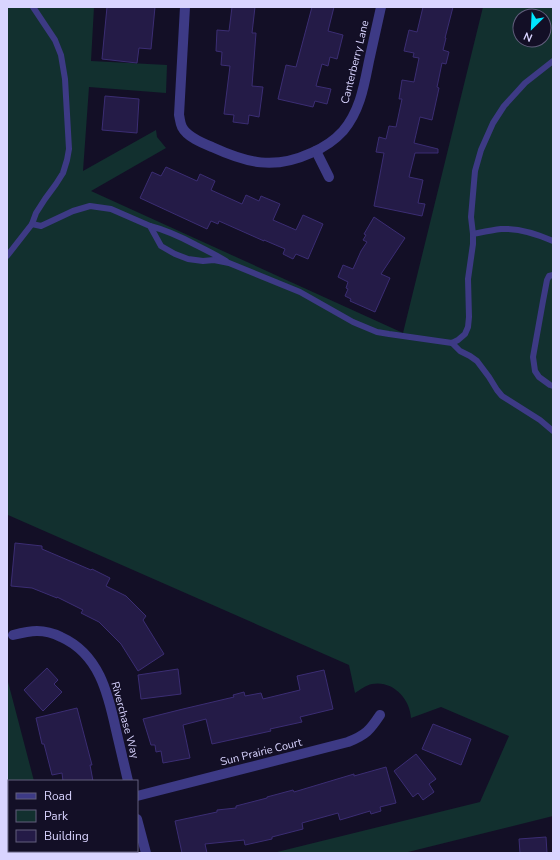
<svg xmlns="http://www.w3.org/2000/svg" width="560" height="860" viewBox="0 0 560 860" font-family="'Nunito Sans',sans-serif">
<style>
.green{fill:#12302f;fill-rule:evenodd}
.building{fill:#241b47;stroke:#3b2d73}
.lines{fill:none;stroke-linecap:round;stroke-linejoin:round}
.lane{stroke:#3d3a85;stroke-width:6}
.street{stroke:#3d3a85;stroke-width:10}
.labels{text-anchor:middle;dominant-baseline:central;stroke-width:3;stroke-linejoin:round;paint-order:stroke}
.street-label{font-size:11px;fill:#d9d4ff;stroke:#130f26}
</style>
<rect width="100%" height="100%" fill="#130f26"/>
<g class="green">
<path d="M7 7H94L91 61 167 65 166 93 89 87 83 171 156 130 157 137 166 148 91 191 403 333 483 7H553V816L404 853H273L480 802 509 736 441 707 411 718C410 698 392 680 372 684 366 685 360 690 355 693L349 665 8 515H7ZM520 16H544V40H520Z"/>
<polygon points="7,678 34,781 9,781 9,851 53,851 53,853 7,853"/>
</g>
<g class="building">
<polygon points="107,7 155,7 151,49 139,48 137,63 102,59"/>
<polygon points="232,7 255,7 252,33 256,33 252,86 263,87 259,117 249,115 248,124 233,122 234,115 224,114 230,66 221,65 222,52 216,51 217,30 229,31"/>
<polygon points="312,7 334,7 328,31 343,35 337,59 330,57 328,66 322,64 316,86 331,89 327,104 315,101 313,107 278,99 286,65 296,67"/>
<polygon points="423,7 453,7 445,38 446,38 443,50 449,52 446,64 442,63 437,87 439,88 432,120 420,117 414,143 438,149 438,153 415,153 409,177 423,180 418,203 425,204 422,216 374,206 384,153 376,152 379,137 386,139 389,126 396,127 402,99 399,99 402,80 414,82 419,58 413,57 414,53 404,51 409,30 417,32"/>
<polygon points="105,96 139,99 137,133 102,130"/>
<polygon points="166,167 197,181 200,174 215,181 211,190 242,204 246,195 259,201 261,196 280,204 273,220 296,230 303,215 323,224 308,259 296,254 293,259 283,254 285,249 264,240 264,241 219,221 218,224 211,221 207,229 140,198 152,172 161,176"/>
<polygon points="374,217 405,238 381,274 390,278 375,312 350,301 351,299 345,296 348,289 346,288 348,282 338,277 343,265 353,269 361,251 367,242 363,240 366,235 364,234"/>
<polygon points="15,543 42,546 42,549 91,570 92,569 110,578 106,586 126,596 146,616 143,620 164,654 138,671 121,644 99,622 81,613 83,610 57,597 57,598 32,588 11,586"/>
<polygon points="47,668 58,680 54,684 62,692 43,711 24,690"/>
<polygon points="178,669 181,694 141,699 138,675"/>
<polygon points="324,670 333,709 300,717 302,722 270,729 271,731 212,744 206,719 183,725 190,758 163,763 161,751 156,752 155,745 151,745 143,719 183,709 234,697 233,695 244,692 245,696 261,693 263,699 300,690 297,676"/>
<polygon points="77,708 92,765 90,765 93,781 63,781 62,773 52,775 44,744 42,744 36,718"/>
<polygon points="433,724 471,739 461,765 422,749"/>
<polygon points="416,754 436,779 429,784 434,792 423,800 418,793 413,797 394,771"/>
<polygon points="386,767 396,803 380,807 381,811 371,814 370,811 340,820 338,813 302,823 303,829 272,837 272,839 245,845 244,840 205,844 207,853 182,853 175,821 217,812 217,810 236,808 236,806 267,798 267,797 293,790 294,792 354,774 354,776"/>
<polygon points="546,837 547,853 520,853 519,839"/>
</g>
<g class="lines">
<g class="lane">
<polyline points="32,224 41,226 73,211 90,206 111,209 150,226 161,246 175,254 188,259 203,261 214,260 229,263 300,292 353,322 377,332 389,334 452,343 458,340 465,334 468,327 469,317 468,279 473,244 473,234 471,217 475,171 481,150 493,123 504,106 525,83 553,61"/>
<path d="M150 226C166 230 181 237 196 245 206 250 216 255 226 261"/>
<path d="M473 234C483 232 492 230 501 229 519 228 537 234 553 241"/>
<polyline points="7,256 32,224 36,213 45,199 56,184 63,173 67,160 69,149 65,79 61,55 55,40 33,7"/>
<polyline points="553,275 549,276 547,280 543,301 533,357 535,371 539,377 550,385 553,386"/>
<polyline points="452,343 460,351 470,356 477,361 489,377 497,390 502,396 540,420 553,431"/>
</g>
<g class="street">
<path d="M185 7 179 115C180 119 180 123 182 127 187 137 202 143 212 147 247 163 274 170 311 153 323 148 334 141 343 131 360 111 364 86 369 61 373 43 377 25 381 7"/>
<polyline points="316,151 329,177"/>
<path d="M13 635C21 633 29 631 37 631 45 631 53 633 61 637 99 654 108 693 116 730 120 747 124 764 128 781"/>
<path d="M137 796 348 742C366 735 370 730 380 715"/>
<polyline points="137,819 146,853"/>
</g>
</g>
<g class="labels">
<g class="street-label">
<text transform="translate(355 62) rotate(-76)">Canterberry Lane</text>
<text transform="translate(125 720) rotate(75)">Riverchase Way</text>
<text transform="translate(261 752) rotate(-14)">Sun Prairie Court</text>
</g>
</g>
<rect width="560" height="860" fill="none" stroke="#d9d4ff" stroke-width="16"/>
<rect x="8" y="780" width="130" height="72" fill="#130f26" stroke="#625e7d"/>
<rect x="16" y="793" width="20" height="6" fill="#3d3a85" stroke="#625e7d"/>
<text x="44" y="800" font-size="12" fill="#d9d4ff">Road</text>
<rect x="16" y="810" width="20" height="12" fill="#12302f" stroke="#625e7d"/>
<text x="44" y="820" font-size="12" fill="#d9d4ff">Park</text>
<rect x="16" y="830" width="20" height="12" fill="#241b47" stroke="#625e7d"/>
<text x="44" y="840" font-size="12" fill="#d9d4ff">Building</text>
<g transform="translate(532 28) rotate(204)"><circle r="19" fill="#130f26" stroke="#625e7d"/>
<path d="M0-3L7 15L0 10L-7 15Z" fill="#00e5ff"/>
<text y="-6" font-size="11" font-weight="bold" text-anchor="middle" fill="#d9d4ff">N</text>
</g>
</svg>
